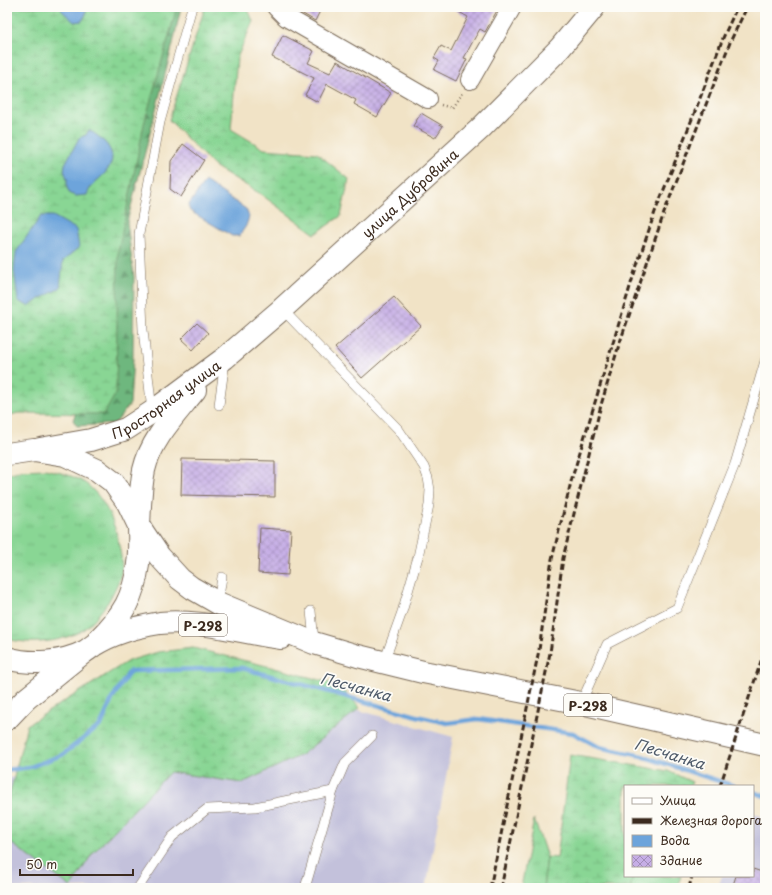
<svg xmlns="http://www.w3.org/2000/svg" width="772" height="895" viewBox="0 0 772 895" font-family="'Playpen Sans',sans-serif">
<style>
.industrial{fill:#c3c1db}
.grass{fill:url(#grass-tufts);stroke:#628059}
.forest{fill:url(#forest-firs);stroke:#54704e}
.wetland{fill:url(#wetland-marsh);stroke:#628059}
.water{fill:#6da4db;stroke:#54677c}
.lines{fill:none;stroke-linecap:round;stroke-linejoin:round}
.stream{stroke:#6da4db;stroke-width:4.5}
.building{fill:url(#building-cross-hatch)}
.service-casing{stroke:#7b6b59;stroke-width:10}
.minor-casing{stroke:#7b6b59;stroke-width:20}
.secondary-casing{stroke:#7b6b59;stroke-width:24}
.trunk-casing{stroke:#7b6b59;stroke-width:24}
.path{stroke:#7b6b59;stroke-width:2.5;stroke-dasharray:1 3;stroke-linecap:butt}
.service{stroke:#fff;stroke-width:9}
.minor{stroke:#fff;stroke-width:18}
.secondary{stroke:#fff;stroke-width:22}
.trunk{stroke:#fff;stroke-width:22}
.rail{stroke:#3b2a1e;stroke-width:3;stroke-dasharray:6 3;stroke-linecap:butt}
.labels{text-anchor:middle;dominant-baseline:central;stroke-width:3.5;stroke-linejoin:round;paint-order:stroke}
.shield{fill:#fdfcf7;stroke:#75695f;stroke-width:1}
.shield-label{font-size:13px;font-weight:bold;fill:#3b2a1e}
.street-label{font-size:14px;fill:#3b2a1e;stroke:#fdfcf7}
.water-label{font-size:15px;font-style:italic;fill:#4f5b6a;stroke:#fdfcf7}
</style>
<defs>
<pattern id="grass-tufts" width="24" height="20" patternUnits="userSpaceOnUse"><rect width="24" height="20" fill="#89d694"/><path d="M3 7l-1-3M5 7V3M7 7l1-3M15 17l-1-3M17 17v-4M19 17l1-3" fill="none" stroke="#77b87f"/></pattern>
<pattern id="forest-firs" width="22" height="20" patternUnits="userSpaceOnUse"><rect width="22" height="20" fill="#6eb77e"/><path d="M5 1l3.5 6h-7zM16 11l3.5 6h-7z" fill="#5c9567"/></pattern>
<pattern id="wetland-marsh" width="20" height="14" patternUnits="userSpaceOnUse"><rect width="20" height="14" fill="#89d694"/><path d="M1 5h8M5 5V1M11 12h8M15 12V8" fill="none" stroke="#77b87f"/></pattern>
<pattern id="building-cross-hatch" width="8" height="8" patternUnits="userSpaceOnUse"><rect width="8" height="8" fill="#c6aee6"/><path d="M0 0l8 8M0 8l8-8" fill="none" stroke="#a28eba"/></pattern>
</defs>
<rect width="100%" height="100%" fill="#fdfcf7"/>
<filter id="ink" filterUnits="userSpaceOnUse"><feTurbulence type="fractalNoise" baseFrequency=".025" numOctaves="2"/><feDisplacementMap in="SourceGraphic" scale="8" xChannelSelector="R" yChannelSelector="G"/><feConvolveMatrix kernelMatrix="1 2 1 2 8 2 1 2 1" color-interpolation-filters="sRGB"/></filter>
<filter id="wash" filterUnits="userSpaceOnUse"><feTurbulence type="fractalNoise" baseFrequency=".012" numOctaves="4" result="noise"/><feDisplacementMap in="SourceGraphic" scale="16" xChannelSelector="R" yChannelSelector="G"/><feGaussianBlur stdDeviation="0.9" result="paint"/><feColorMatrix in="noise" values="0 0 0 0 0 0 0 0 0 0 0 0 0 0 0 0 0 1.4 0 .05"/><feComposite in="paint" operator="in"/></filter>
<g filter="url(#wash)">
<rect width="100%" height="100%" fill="#f1e3c6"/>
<g class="industrial">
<polygon points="302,694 453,737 426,888 7,888 7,778 64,772"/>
<polygon points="753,813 765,818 765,888 718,888 722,876 753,876"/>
</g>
<g class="grass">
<path d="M45 469C61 473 78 476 90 487 104 500 112 517 117 535 119 545 122 557 122 568 121 578 113 594 108 602 101 612 93 622 84 629 63 643 30 645 7 639V474L22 470Z"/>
<polygon points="534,819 547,857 543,888 521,888"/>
<polygon points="633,876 681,876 677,888 630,888"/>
</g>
<polygon class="forest" points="154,7 181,7 173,44 127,222 134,277 133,359 130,404 115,424 77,426 73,420 82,395"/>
<g class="wetland">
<polygon points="7,7 177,7 144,124 118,252 116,393 104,414 18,413 7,416"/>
<polygon points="205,7 247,7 253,21 237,58 231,129 264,149 317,153 349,179 341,216 315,234 259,193 214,166 169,120"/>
<polygon points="193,648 271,667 339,685 360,708 301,755 242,783 170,772 92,854 71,887 7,840 7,805 27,725 128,661 158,652"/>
<polygon points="570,755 668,771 692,782 690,786 625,786 625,876 633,876 630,888 543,888 547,857 557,858"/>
</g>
<g class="water">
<polygon points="62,7 86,7 86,14 82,21 74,22 61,10"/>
<path d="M89 130C102 138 120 152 108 169 101 180 92 181 87 195L76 196 70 194 67 188V178L64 171 65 164 79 138 86 135Z"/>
<polygon points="205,181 246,209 249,217 246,226 239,236 232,236 190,211 188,206"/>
<polygon points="41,216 53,216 76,229 79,247 63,261 60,288 28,306 18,301 14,270 16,252"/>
</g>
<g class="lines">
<g class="stream">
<polyline points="7,770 30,767 62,755 101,725 113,697 130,671 242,668 417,716 447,723 478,719 573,733 599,747 642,756 734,786"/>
<polyline points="753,792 765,796"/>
</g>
</g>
<g id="blocks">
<g class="building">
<polygon points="291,7 322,7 315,21"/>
<polygon points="450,7 499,7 485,32 480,29 473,41 464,58 467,59 456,81 434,70 439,61 434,58 441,46 451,51 468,17"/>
<polygon points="283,35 314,51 308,63 330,73 337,61 391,93 377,117 354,104 356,100 327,84 318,102 305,95 314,78 272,57"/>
<polygon points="421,113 443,126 435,138 413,126"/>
<polygon points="183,144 204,160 181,197 170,189 171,161"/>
<polygon points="394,297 421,326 362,378 335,348"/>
<polygon points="197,323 208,333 193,350 181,339"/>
<polygon points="182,459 275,461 275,497 181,495"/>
<polygon points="260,528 291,530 288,575 258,573"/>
<polygon points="753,869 765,873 765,888 732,888 736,876 753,876"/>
</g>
</g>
</g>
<g filter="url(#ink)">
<use href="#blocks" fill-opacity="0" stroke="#7b6b59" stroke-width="1"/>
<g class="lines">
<defs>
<g id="service">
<polyline points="282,309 399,430 424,467 428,478 430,490 429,505 418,557 402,612 384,662"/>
<polyline points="219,405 225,361"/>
<polyline points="152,411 143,330 139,234 160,122 192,7"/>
<polyline points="218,603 222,577"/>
<polyline points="311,611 314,641"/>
<polyline points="581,703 607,644 677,608 735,464 765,361"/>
<polyline points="138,888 172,837 207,809 255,807 333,791"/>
<polyline points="305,888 333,791 345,763 372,736"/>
</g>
<g id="minor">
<polyline points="276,7 286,17 428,99"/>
<polyline points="470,80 512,7"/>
</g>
<g id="secondary">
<path id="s1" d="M40 449 91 440 126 429 152 412 225 358 282 309 481 128 560 48 594 7"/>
<path d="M139 526C140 508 140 489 144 470 151 439 176 414 195 390"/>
<polyline points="7,719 26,699 83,653"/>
</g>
<g id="trunk">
<polyline points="7,454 34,450 65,455 97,470 113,482 128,503 139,526 159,556 180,579 192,588 218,603 314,643 358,656 423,672 581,703 765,745"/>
<path d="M99 639C109 629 119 618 126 605 139 580 140 553 139 526"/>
<path d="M7 658C30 665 63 663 84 652 88 650 91 647 94 645 102 640 113 635 122 632 134 628 148 625 160 623 201 619 241 633 281 638"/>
</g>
</defs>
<use href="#service" class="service-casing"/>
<use href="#minor" class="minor-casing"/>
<use href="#secondary" class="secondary-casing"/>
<use href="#trunk" class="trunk-casing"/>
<polyline class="path" points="441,105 452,108 462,93"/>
<use href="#service" class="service"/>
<use href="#minor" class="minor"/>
<use href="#secondary" class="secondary"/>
<use href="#trunk" class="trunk"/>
<g class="rail">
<polyline points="720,786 765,649"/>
<polyline points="490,888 539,650 552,559 572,478 633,277 655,212 694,114 723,38 737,7"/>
<polyline points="501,888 550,653 563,558 601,405 618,348 664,213 731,40 747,7"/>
<polyline points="689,888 692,876"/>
</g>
</g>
</g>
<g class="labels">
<g class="shield">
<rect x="179" y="614" width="48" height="22" rx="3"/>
<rect x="564" y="694" width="48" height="22" rx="3"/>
</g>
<g class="shield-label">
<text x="203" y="625">Р-298</text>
<text x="588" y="705">Р-298</text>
</g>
<g class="street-label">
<text stroke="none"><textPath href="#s1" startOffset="458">улица Дубровина</textPath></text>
<text stroke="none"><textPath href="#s1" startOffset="138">Просторная улица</textPath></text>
</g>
<g class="water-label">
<text transform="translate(356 686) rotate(15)">Песчанка</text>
<text transform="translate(670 753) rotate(17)">Песчанка</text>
</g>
</g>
<rect width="772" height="895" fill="none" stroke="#fdfcf7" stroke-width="24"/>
<rect x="624" y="785" width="130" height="92" fill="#fdfcf7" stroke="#afa8a0"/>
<rect x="632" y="798" width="20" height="6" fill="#ffffff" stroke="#afa8a0"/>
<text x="660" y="805" font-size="12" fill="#3b2a1e">Улица</text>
<rect x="632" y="818" width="20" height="6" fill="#3b2a1e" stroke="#afa8a0"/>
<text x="660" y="825" font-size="12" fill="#3b2a1e">Железная дорога</text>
<rect x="632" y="835" width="20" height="12" fill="#6da4db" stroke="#afa8a0"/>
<text x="660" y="845" font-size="12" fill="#3b2a1e">Вода</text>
<rect x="632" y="855" width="20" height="12" fill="url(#building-cross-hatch)" stroke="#afa8a0"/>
<text x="660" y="865" font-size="12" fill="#3b2a1e">Здание</text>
<path d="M20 869v6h113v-6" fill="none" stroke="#3b2a1e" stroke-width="2"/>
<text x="26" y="869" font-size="12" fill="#3b2a1e" stroke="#fdfcf7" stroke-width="3" paint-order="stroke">50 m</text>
</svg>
